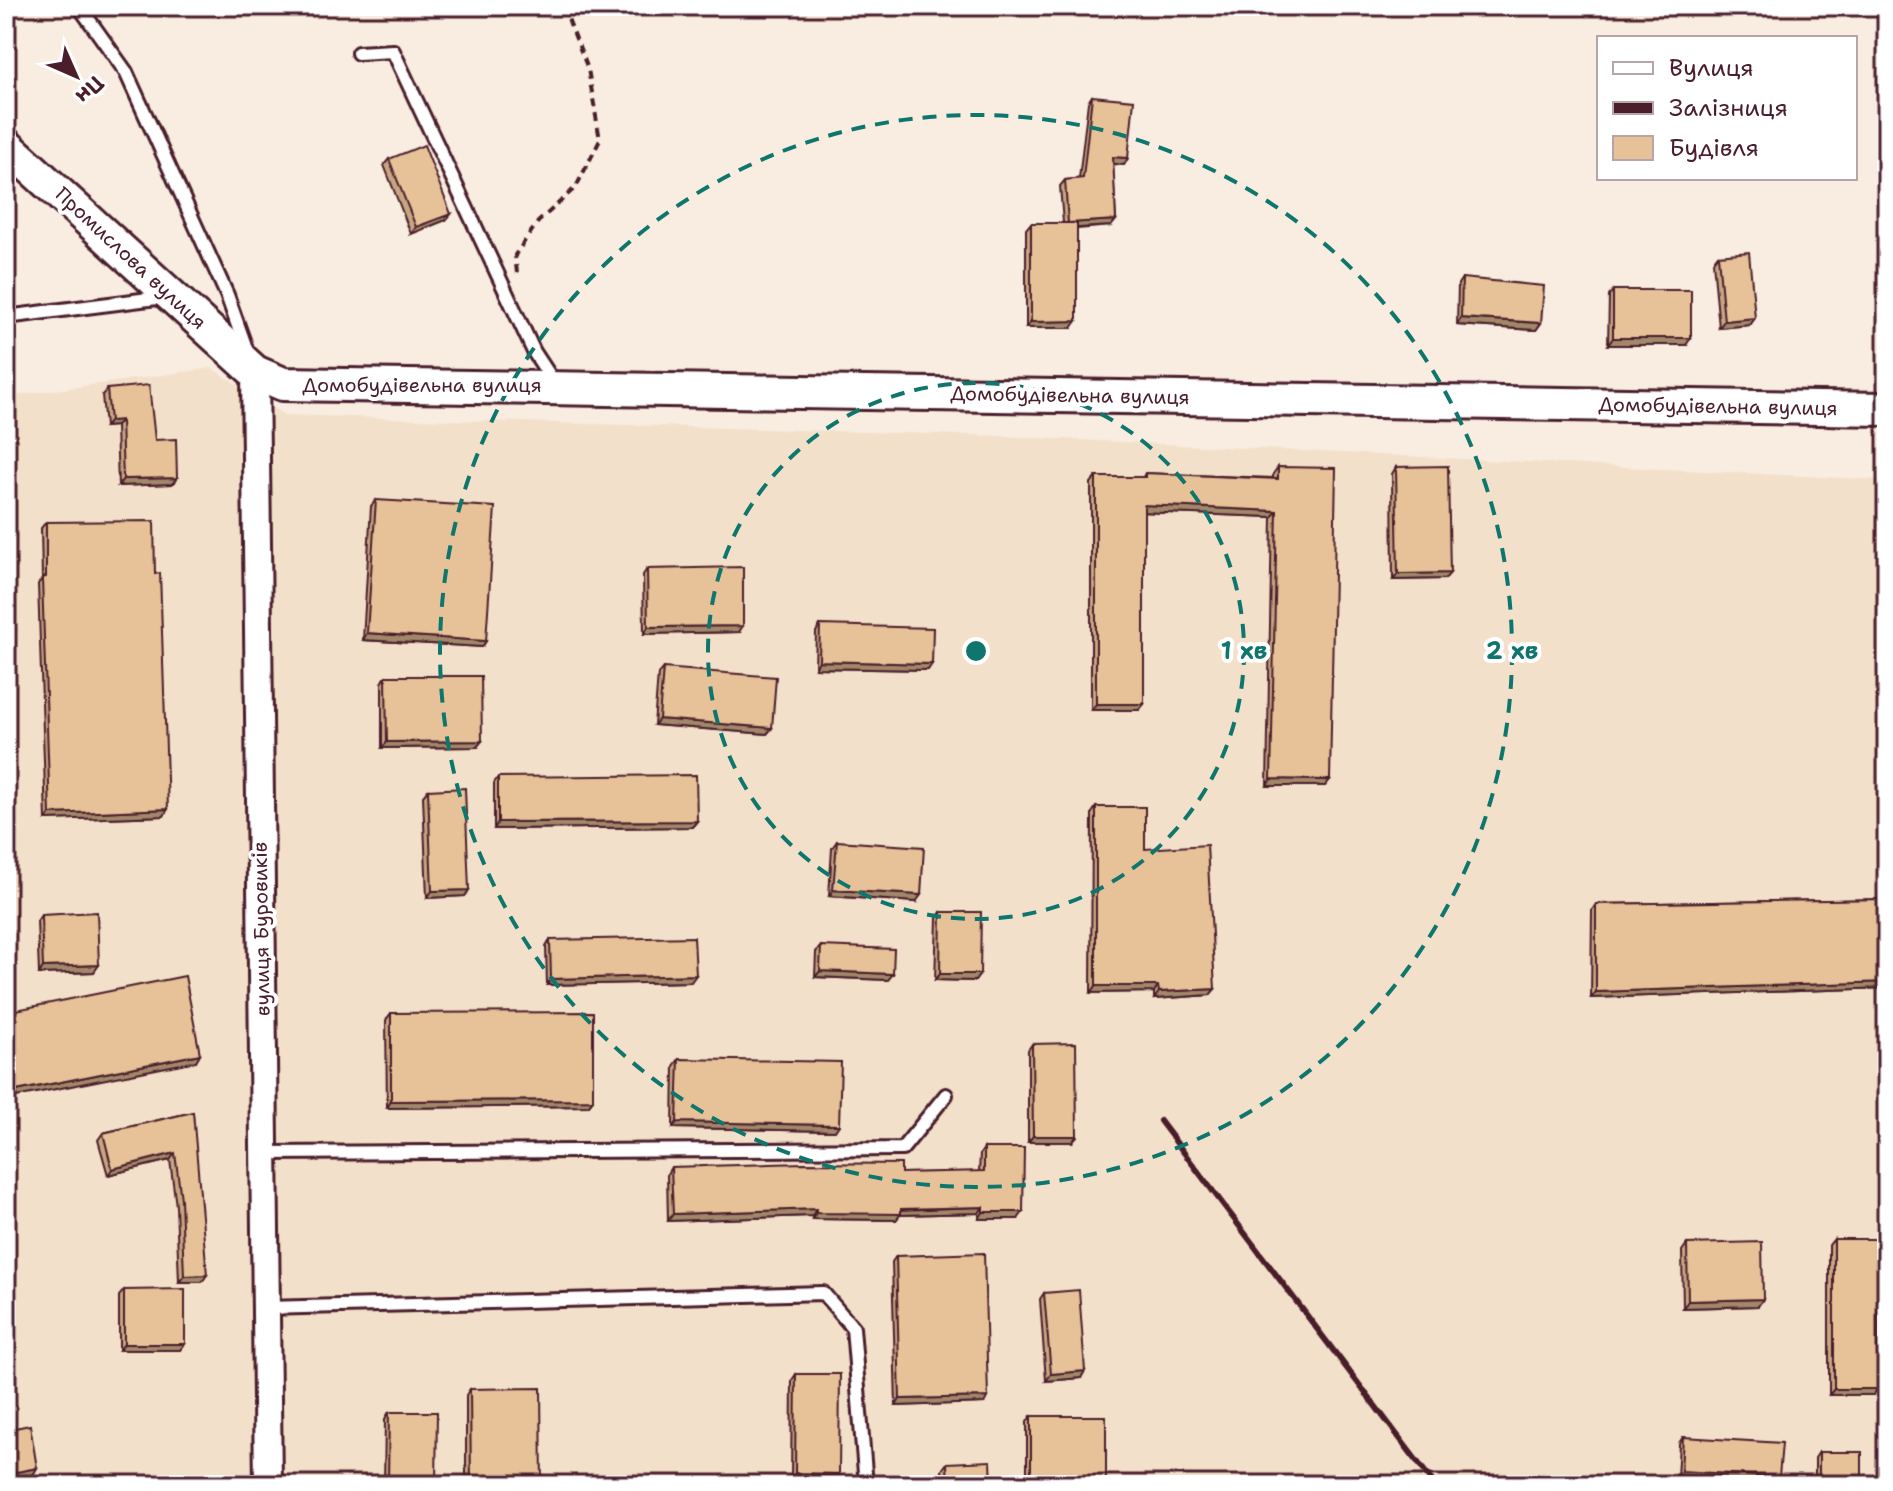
<svg xmlns="http://www.w3.org/2000/svg" width="1893" height="1491" viewBox="0 0 1893 1491" font-family="'Shantell Sans',sans-serif">
<style>
.built{fill:#f3e0ca}
.lines{fill:none;stroke-linecap:round;stroke-linejoin:round}
.service-casing{stroke:#4a1f2b;stroke-width:18}
.minor-casing{stroke:#4a1f2b;stroke-width:32}
.tertiary-casing{stroke:#4a1f2b;stroke-width:38}
.path{stroke:#4a1f2b;stroke-width:4;stroke-dasharray:8 6;stroke-linecap:butt}
.service{stroke:#fff;stroke-width:12}
.minor{stroke:#fff;stroke-width:26}
.tertiary{stroke:#fff;stroke-width:32}
.rail{stroke:#4a1f2b;stroke-width:6}
.wall{fill:#c7a783;stroke:#4a1f2b;stroke-width:2}
.shaded-wall{fill:#a2886a;stroke:#4a1f2b;stroke-width:2}
.building{fill:#e7c298;stroke:#4a1f2b;stroke-width:2}
.ring{fill:none;stroke:#0f766e;stroke-width:4;stroke-dasharray:14 10}
.labels{text-anchor:middle;dominant-baseline:central;stroke-width:8;stroke-linejoin:round;paint-order:stroke}
.street-label{font-size:20px;fill:#4a1f2b;stroke:#fff}
.centre{fill:#0f766e;stroke:#fff;stroke-width:4}
.ring-label{font-size:24px;text-anchor:middle;font-weight:bold;fill:#0f766e;stroke:#fff;stroke-width:8;stroke-linejoin:round;paint-order:stroke}
</style>
<rect width="100%" height="100%" fill="#f8ede0"/>
<filter id="ink" filterUnits="userSpaceOnUse"><feTurbulence type="fractalNoise" baseFrequency=".0125" numOctaves="2"/><feDisplacementMap in="SourceGraphic" scale="16" xChannelSelector="R" yChannelSelector="G"/><feConvolveMatrix kernelMatrix="1 2 1 2 8 2 1 2 1" color-interpolation-filters="sRGB"/></filter>
<g filter="url(#ink)">
<polygon class="built" points="212,368 284,415 1001,436 1887,480 1887,1485 6,1485 6,397"/>
<g class="lines">
<defs>
<g id="service">
<polyline points="79,6 126,72 227,295 248,354"/>
<polyline points="358,53 393,51 534,352 555,384"/>
<polyline points="6,317 165,297"/>
<polyline points="264,1153 902,1149 946,1095"/>
<polyline points="266,1308 823,1293 853,1328 866,1485"/>
</g>
<polyline id="minor" points="255,372 268,1485"/>
<polyline id="tertiary" points="6,145 255,372 283,384 1887,409"/>
</defs>
<use href="#service" class="service-casing"/>
<use href="#minor" class="minor-casing"/>
<use href="#tertiary" class="tertiary-casing"/>
<polyline class="path" points="517,273 515,255 538,222 576,187 600,140 588,69 563,6"/>
<use href="#service" class="service"/>
<use href="#minor" class="minor"/>
<use href="#tertiary" class="tertiary"/>
<polyline class="rail" points="1160,1121 1435,1485"/>
</g>
<g class="wall">
<polygon points="1092,96 1128,158 1124,165 1113,164 1116,220 1111,226 1077,229 1072,328 1026,328 1026,229 1031,223 1063,223 1060,186 1065,180 1079,179 1088,102"/>
<polygon points="389,159 451,214 446,220 411,234 384,165"/>
<polygon points="1718,255 1755,318 1750,325 1719,328 1713,261"/>
<polygon points="1462,278 1541,323 1536,330 1457,325 1458,284"/>
<polygon points="1613,290 1686,345 1608,345 1609,296"/>
<polygon points="107,389 155,440 177,478 172,484 118,486 116,426 105,427 102,395"/>
<polygon points="1278,467 1325,786 1267,786 1272,517 1144,512 1144,704 1139,710 1091,710 1091,483 1096,477 1143,477 1145,473 1273,478 1273,474"/>
<polygon points="1396,467 1445,579 1393,580 1392,474"/>
<polygon points="376,500 486,641 482,647 363,640 371,506"/>
<polygon points="46,522 155,574 164,816 46,820 38,584 42,579 41,528"/>
<polygon points="647,569 739,632 644,634 643,575"/>
<polygon points="820,625 928,670 815,668 816,632"/>
<polygon points="663,668 772,728 767,734 654,725 658,674"/>
<polygon points="386,676 477,747 382,748 382,683"/>
<polygon points="498,777 697,821 692,827 494,829 494,783"/>
<polygon points="428,790 469,890 465,896 427,898 423,796"/>
<polygon points="1096,807 1145,849 1210,995 1154,999 1154,992 1091,993 1092,813"/>
<polygon points="837,841 916,902 829,896 832,848"/>
<polygon points="1887,899 1887,988 1591,998 1592,910 1596,904"/>
<polygon points="941,912 980,974 975,981 935,980 937,918"/>
<polygon points="41,915 94,972 39,974 37,921"/>
<polygon points="550,940 691,982 547,985 546,947"/>
<polygon points="821,946 888,980 815,977 816,952"/>
<polygon points="391,1013 593,1100 588,1106 387,1108 386,1020"/>
<polygon points="1032,1044 1072,1142 1028,1142 1028,1050"/>
<polygon points="679,1059 835,1131 673,1128 674,1066"/>
<polygon points="193,1112 202,1282 179,1282 176,1206 170,1160 108,1175 98,1140 103,1133"/>
<polygon points="984,1148 1018,1219 979,1219 979,1213 900,1215 896,1220 812,1219 812,1216 668,1221 667,1174 671,1167 901,1173 979,1172 980,1154"/>
<polygon points="1834,1239 1873,1395 1829,1395 1829,1245"/>
<polygon points="1687,1244 1763,1299 1758,1306 1683,1308 1682,1251"/>
<polygon points="896,1256 984,1403 896,1406 892,1262"/>
<polygon points="124,1290 180,1350 119,1350 119,1296"/>
<polygon points="1044,1293 1081,1378 1046,1381 1040,1299"/>
<polygon points="796,1374 839,1474 834,1480 791,1480 792,1380"/>
<polygon points="470,1389 542,1485 466,1485 466,1395"/>
<polygon points="389,1412 436,1485 384,1485 385,1419"/>
<polygon points="1031,1416 1106,1485 1027,1485 1027,1422"/>
<polygon points="1683,1437 1775,1484 1677,1477 1679,1443"/>
<polygon points="1819,1452 1862,1485 1815,1485 1815,1458"/>
<polygon points="947,1463 992,1485 943,1485 942,1470"/>
</g>
<g class="shaded-wall">
<polygon points="1113,157 1128,158 1124,165 1108,163"/>
<polygon points="451,214 446,220 411,234 416,227"/>
<polygon points="1116,220 1111,226 1063,229 1068,223"/>
<polygon points="1461,318 1541,323 1536,330 1457,325"/>
<polygon points="1755,318 1750,325 1719,328 1724,321"/>
<polygon points="1077,321 1072,328 1026,328 1031,322"/>
<polygon points="1613,338 1691,338 1686,345 1608,345"/>
<polygon points="121,420 116,426 105,427 110,421"/>
<polygon points="177,478 172,484 118,486 123,479"/>
<polygon points="1144,505 1277,511 1272,517 1139,512"/>
<polygon points="1450,573 1445,579 1393,580 1398,574"/>
<polygon points="743,626 739,632 644,634 648,627"/>
<polygon points="367,633 486,641 482,647 363,640"/>
<polygon points="819,661 932,664 928,670 815,668"/>
<polygon points="1096,704 1144,704 1139,710 1091,710"/>
<polygon points="659,719 772,728 767,734 654,725"/>
<polygon points="482,741 477,747 382,748 387,742"/>
<polygon points="1271,779 1330,780 1325,786 1267,786"/>
<polygon points="168,809 164,816 46,820 50,814"/>
<polygon points="697,821 692,827 494,829 498,822"/>
<polygon points="469,890 465,896 427,898 432,891"/>
<polygon points="833,890 921,895 916,902 829,896"/>
<polygon points="99,965 94,972 39,974 43,967"/>
<polygon points="820,971 893,974 888,980 815,977"/>
<polygon points="940,974 980,974 975,981 935,980"/>
<polygon points="696,975 691,982 547,985 551,979"/>
<polygon points="1887,982 1887,988 1591,998 1596,992"/>
<polygon points="1096,986 1158,986 1154,992 1091,993"/>
<polygon points="1215,989 1210,995 1154,999 1159,992"/>
<polygon points="200,1054 196,1061 6,1099 6,1093"/>
<polygon points="593,1100 588,1106 387,1108 391,1101"/>
<polygon points="677,1122 839,1125 835,1131 673,1128"/>
<polygon points="1033,1136 1077,1136 1072,1142 1028,1142"/>
<polygon points="175,1153 170,1160 108,1175 112,1169"/>
<polygon points="983,1207 979,1213 900,1215 896,1220 812,1219 816,1213"/>
<polygon points="816,1209 812,1216 668,1221 673,1214"/>
<polygon points="983,1212 1023,1212 1018,1219 979,1219"/>
<polygon points="207,1275 202,1282 179,1282 184,1276"/>
<polygon points="1763,1299 1758,1306 1683,1308 1688,1301"/>
<polygon points="124,1344 185,1344 180,1350 119,1350"/>
<polygon points="1085,1371 1081,1378 1046,1381 1051,1374"/>
<polygon points="1834,1389 1878,1389 1873,1395 1829,1395"/>
<polygon points="988,1397 984,1403 896,1406 900,1399"/>
<polygon points="37,1468 33,1475 6,1479 6,1474"/>
<polygon points="1681,1471 1779,1477 1775,1484 1677,1477"/>
<polygon points="795,1473 839,1474 834,1480 791,1480"/>
</g>
<g class="building">
<polygon points="1092,96 1134,100 1128,158 1113,157 1116,220 1068,223 1065,180 1083,178"/>
<polygon points="424,145 451,214 416,227 389,159"/>
<polygon points="1031,223 1077,223 1077,321 1031,322"/>
<polygon points="1749,252 1755,318 1724,321 1718,255"/>
<polygon points="1462,278 1544,286 1541,323 1461,318"/>
<rect x="1613" y="290" width="78" height="48"/>
<polygon points="149,385 155,440 176,439 177,478 123,479 121,420 110,421 107,389"/>
<polygon points="1448,466 1450,573 1398,574 1396,467"/>
<polygon points="1278,467 1336,468 1330,780 1271,779 1277,511 1144,505 1144,704 1096,704 1096,477 1145,477 1145,473 1278,479"/>
<polygon points="376,500 495,507 486,641 367,633"/>
<polygon points="154,521 155,574 160,573 168,809 50,814 42,578 46,577 46,522"/>
<polygon points="743,567 743,626 648,627 647,569"/>
<polygon points="820,625 933,628 932,664 819,661"/>
<polygon points="663,668 776,677 772,728 659,719"/>
<polygon points="386,676 481,676 482,741 387,742"/>
<polygon points="696,775 697,821 498,822 498,777"/>
<polygon points="465,788 469,890 432,891 428,790"/>
<polygon points="6,802 10,802 9,866 6,866"/>
<polygon points="1096,807 1145,807 1145,849 1207,845 1215,989 1159,992 1158,986 1096,986"/>
<polygon points="837,841 924,847 921,895 833,890"/>
<polygon points="1887,899 1887,982 1596,992 1596,904"/>
<polygon points="97,912 99,965 43,967 41,915"/>
<polygon points="941,912 981,912 980,974 940,974"/>
<polygon points="694,937 696,975 551,979 550,940"/>
<polygon points="821,946 894,949 893,974 820,971"/>
<polygon points="185,976 200,1054 6,1093 6,1012"/>
<polygon points="593,1012 593,1100 391,1101 391,1013"/>
<polygon points="1076,1043 1077,1136 1033,1136 1032,1044"/>
<polygon points="679,1059 841,1062 839,1125 677,1122"/>
<polygon points="193,1112 207,1275 184,1276 181,1199 175,1153 112,1169 103,1133"/>
<polygon points="984,1148 1024,1148 1023,1212 983,1212 983,1207 901,1209 901,1214 816,1213 816,1209 673,1214 671,1167 804,1163 901,1164 901,1173 984,1171"/>
<rect x="1834" y="1239" width="44" height="150"/>
<polygon points="1762,1242 1763,1299 1688,1301 1687,1244"/>
<polygon points="984,1253 988,1397 900,1399 896,1256"/>
<polygon points="185,1289 185,1344 124,1344 124,1290"/>
<polygon points="1079,1290 1085,1371 1051,1374 1044,1293"/>
<polygon points="796,1374 840,1374 839,1474 795,1473"/>
<polygon points="541,1388 542,1485 471,1485 470,1389"/>
<polygon points="6,1411 10,1429 30,1425 37,1468 6,1474"/>
<polygon points="389,1412 437,1412 436,1485 388,1485"/>
<rect x="1031" y="1416" width="75" height="69"/>
<polygon points="1683,1437 1782,1443 1779,1477 1681,1471"/>
<rect x="1819" y="1452" width="43" height="33"/>
<polygon points="991,1461 992,1485 948,1485 947,1463"/>
</g>
</g>
<g class="ring">
<circle cx="976" cy="651" r="268"/>
<circle cx="976" cy="651" r="536"/>
</g>
<g class="labels">
<g class="street-label">
<text transform="translate(131 258) rotate(43)">Промислова вулиця</text>
<text x="422" y="385">Домобудівельна вулиця</text>
<text transform="translate(1070 395) rotate(1)">Домобудівельна вулиця</text>
<text transform="translate(1718 406) rotate(1)">Домобудівельна вулиця</text>
<text transform="translate(261 929) rotate(-91)">вулиця Буровиків</text>
</g>
</g>
<circle cx="976" cy="651" r="12" class="centre"/>
<g class="ring-label">
<text x="1244" y="659">1 хв</text>
<text x="1512" y="659">2 хв</text>
</g>
<rect width="1893" height="1491" fill="none" stroke="#fff" stroke-width="32"/>
<rect x="16" y="16" width="1861" height="1459" fill="none" stroke="#4a1f2b" stroke-width="3" filter="url(#ink)"/>
<rect x="1597" y="36" width="260" height="144" fill="#ffffff" stroke="#b7a5aa" stroke-width="2"/>
<rect x="1613" y="62" width="40" height="12" fill="#ffffff" stroke="#b7a5aa" stroke-width="2"/>
<text x="1669" y="76" font-size="24" fill="#4a1f2b">Вулиця</text>
<rect x="1613" y="102" width="40" height="12" fill="#4a1f2b" stroke="#b7a5aa" stroke-width="2"/>
<text x="1669" y="116" font-size="24" fill="#4a1f2b">Залізниця</text>
<rect x="1613" y="136" width="40" height="24" fill="#e7c298" stroke="#b7a5aa" stroke-width="2"/>
<text x="1669" y="156" font-size="24" fill="#4a1f2b">Будівля</text>
<g transform="translate(76 76) rotate(135)" stroke="#ffffff" stroke-width="6" paint-order="stroke">
<path d="M0-6L14 30L0 20L-14 30Z" fill="#4a1f2b"/>
<text y="-12" font-size="22" font-weight="bold" text-anchor="middle" fill="#4a1f2b">Пн</text>
</g>
</svg>
